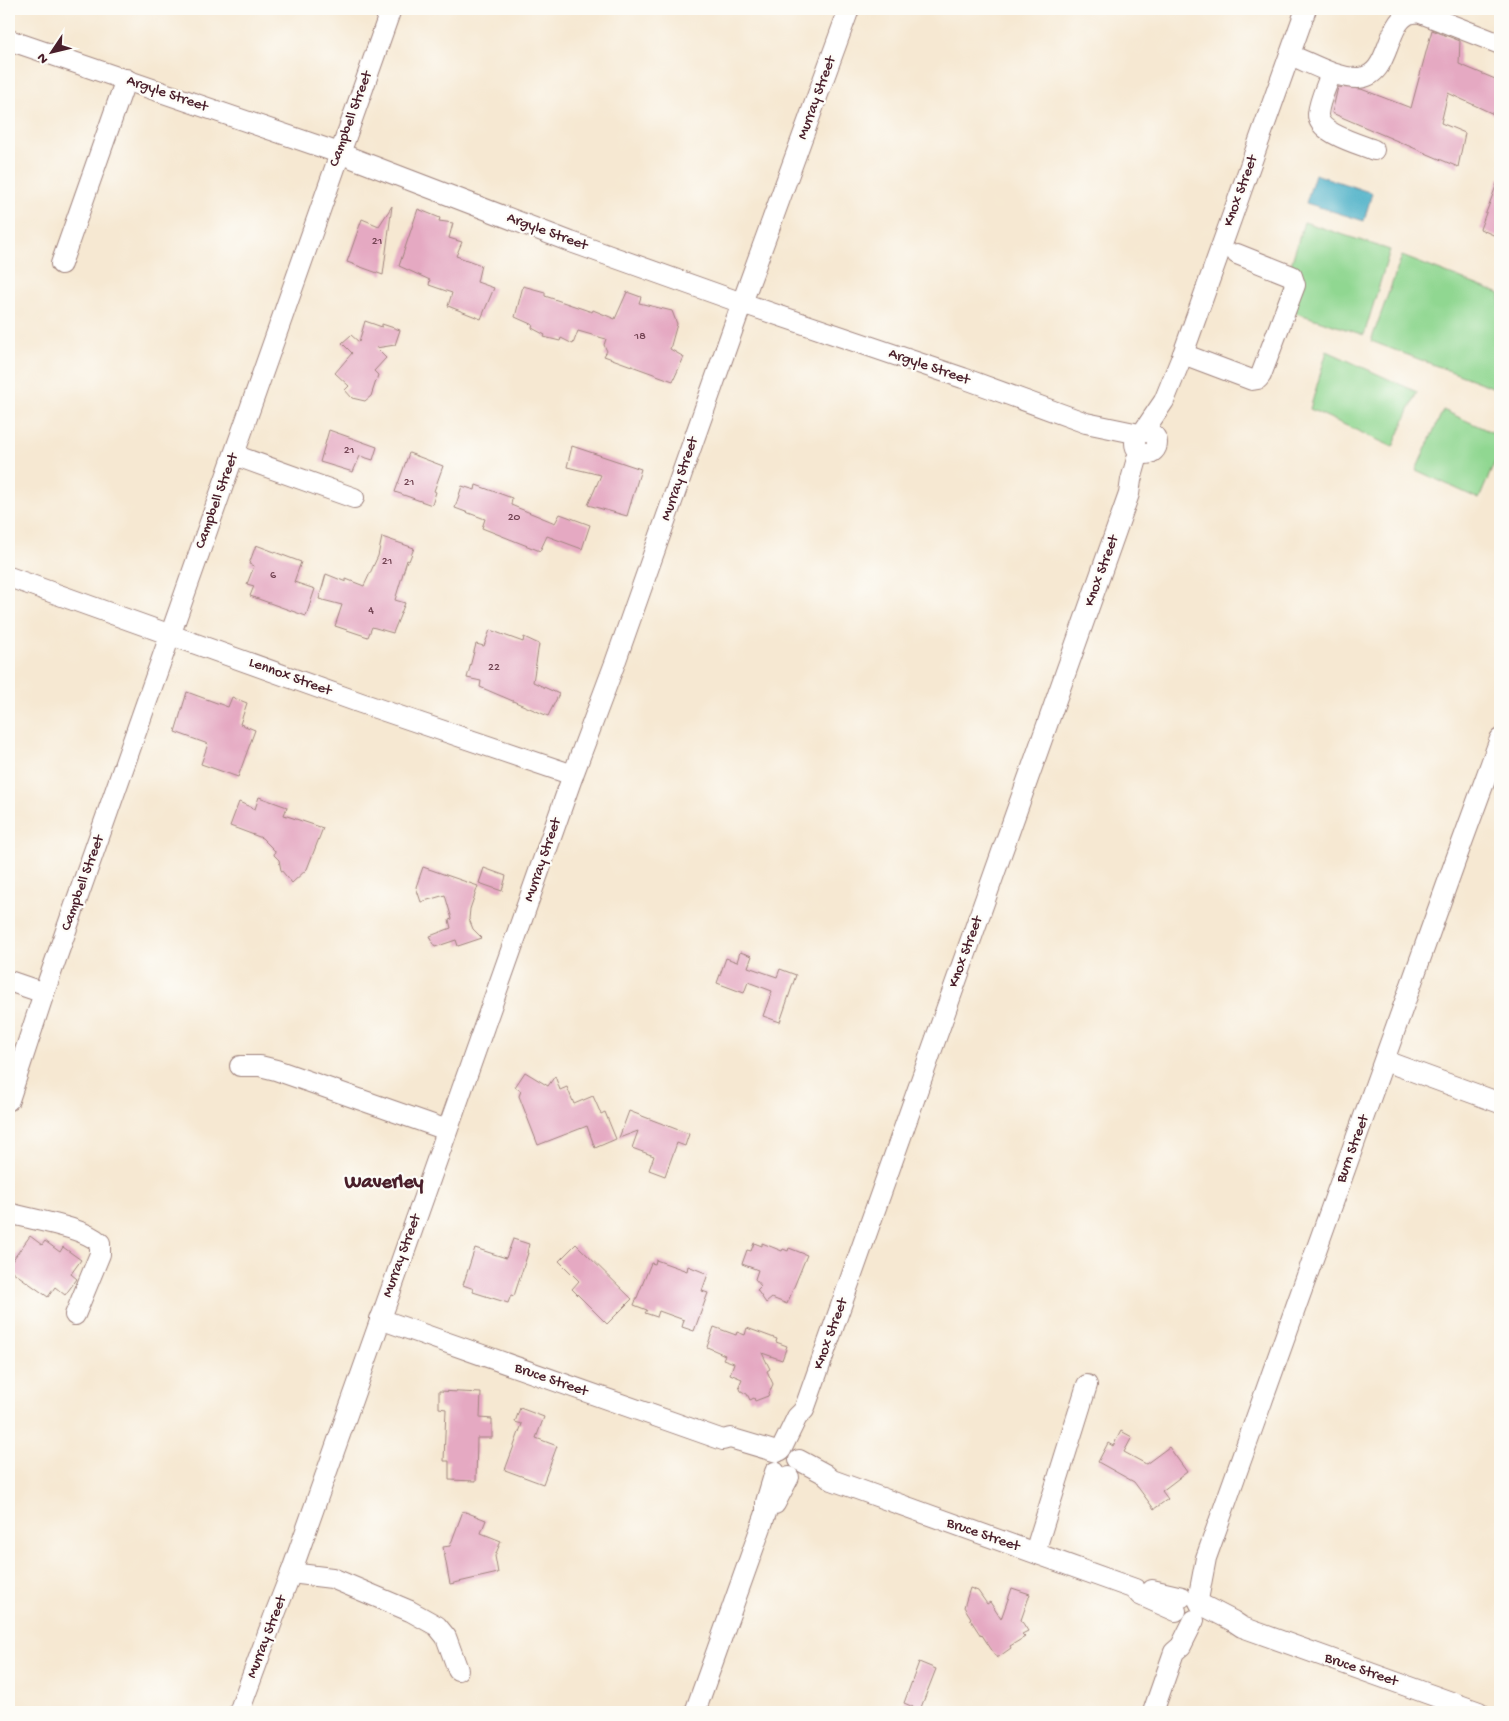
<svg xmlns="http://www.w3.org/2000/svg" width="1509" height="1721" viewBox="0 0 1509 1721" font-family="'Gochi Hand',sans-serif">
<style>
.green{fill:#90d791;stroke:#6d7b5e}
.water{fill:#47aec6;stroke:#486678}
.building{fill:#e5a9c2}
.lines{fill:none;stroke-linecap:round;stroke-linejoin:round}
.minor-casing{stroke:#a0847e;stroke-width:22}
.minor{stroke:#fff;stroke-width:20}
.labels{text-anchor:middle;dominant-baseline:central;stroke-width:4.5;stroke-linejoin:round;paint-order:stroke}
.number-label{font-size:12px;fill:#714251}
.street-label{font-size:15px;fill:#4a1f2b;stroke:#fdfcf7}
.district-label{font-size:20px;font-weight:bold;fill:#4a1f2b;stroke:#fdfcf7}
</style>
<rect width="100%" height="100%" fill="#fdfcf7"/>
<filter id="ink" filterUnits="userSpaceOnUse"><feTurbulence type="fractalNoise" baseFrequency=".02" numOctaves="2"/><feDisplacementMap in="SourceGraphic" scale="10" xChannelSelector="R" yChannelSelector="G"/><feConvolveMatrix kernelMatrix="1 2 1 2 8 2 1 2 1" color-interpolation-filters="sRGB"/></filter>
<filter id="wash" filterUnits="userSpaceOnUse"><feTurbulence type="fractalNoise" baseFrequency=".0096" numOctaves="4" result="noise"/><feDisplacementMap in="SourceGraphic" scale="20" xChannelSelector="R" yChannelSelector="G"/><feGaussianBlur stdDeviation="1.12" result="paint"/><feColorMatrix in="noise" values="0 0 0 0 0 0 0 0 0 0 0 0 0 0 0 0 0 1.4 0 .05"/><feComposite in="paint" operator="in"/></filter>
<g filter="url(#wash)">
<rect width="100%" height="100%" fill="#f6e8d2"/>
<g class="green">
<polygon points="1304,222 1390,250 1364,335 1278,307"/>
<polygon points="1402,256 1500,294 1500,390 1371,341"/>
<polygon points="1327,351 1417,392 1393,447 1310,409"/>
<polygon points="1443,410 1500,436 1500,450 1479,499 1416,470"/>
</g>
<polygon class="water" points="1315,174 1372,193 1364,221 1306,203"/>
<g id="blocks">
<g class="building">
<polygon points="1432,30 1460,41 1459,64 1500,81 1500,117 1448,93 1441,123 1465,133 1458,167 1332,113 1338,87 1361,89 1411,108"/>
<polygon points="1499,178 1500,178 1500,238 1480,229"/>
<polygon points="392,206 383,275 347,262 362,219 379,226"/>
<polygon points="418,209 440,218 439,221 453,223 449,238 462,242 456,256 481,265 477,282 494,288 481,319 448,306 452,293 429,285 430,280 399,266"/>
<polygon points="523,286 545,292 545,296 592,312 593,310 615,319 627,292 641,297 639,303 672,311 677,324 670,349 684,357 673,381 604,356 607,351 604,345 606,339 578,331 573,344 561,338 560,341 544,337 545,335 532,328 533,325 515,317"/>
<polygon points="365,321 382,327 382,324 400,330 395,345 376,348 386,358 374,371 378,375 371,396 365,401 352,398 345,390 349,386 335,373 352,353 342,343 351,335 359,342"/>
<polygon points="329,430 377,447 373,460 360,456 353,472 320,462"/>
<polygon points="572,446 641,469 627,516 588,505 601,475 567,467"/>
<polygon points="409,453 443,466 434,491 436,492 432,505 395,492"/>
<polygon points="476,485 512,498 511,505 555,523 560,514 590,525 582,549 547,536 540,551 482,528 485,519 455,508 462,486 475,490"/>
<polygon points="382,537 414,548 409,561 407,560 395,600 405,603 393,633 372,627 368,637 335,626 342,605 319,599 326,574 346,582 346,579 364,586 378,556"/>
<polygon points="256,545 301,562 294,582 315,589 306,616 250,596 254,586 247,584 254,566 249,564"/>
<polygon points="490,630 523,642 524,637 539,644 533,682 559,694 548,716 480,687 481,681 467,678 476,644 484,646"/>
<polygon points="187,692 228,707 232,697 247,703 240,724 255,730 238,777 201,764 208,744 175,732"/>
<polygon points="259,797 287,807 284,815 323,828 307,869 292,883 281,870 279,860 274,855 275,851 262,838 230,826 239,802 255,809"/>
<polygon points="423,867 478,886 470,909 469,919 473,929 482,938 458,946 456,940 435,947 430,936 451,928 449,920 452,919 445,895 421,902 416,887"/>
<polygon points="484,868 506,876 502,891 479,883"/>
<polygon points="740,952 752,956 748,967 777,977 780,969 796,975 780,1022 763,1016 772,991 748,982 744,993 717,983 726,958 737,962"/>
<polygon points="525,1072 548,1086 555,1076 560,1090 567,1087 574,1104 593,1096 601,1114 605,1112 616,1139 595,1148 587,1126 538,1145 519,1096 521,1091 515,1087"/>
<polygon points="629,1111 689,1134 685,1146 677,1143 665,1176 649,1170 654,1156 632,1148 638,1131 619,1138"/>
<polygon points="30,1236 42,1245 45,1241 60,1252 63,1247 81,1260 71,1274 77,1279 65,1295 55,1287 48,1297 9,1269 9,1265"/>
<polygon points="513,1239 529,1244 527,1253 528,1253 514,1296 511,1295 508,1303 473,1292 474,1289 463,1285 475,1248 506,1258"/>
<polygon points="754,1243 762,1246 762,1243 782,1251 783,1249 788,1251 789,1248 807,1255 787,1304 772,1298 766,1303 757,1290 761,1286 755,1279 758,1270 742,1264 747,1250 751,1251"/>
<polygon points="576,1244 632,1299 607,1324 572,1289 579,1281 559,1261"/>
<polygon points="656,1260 687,1271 688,1266 708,1274 702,1291 708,1293 694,1331 682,1327 684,1320 659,1311 657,1317 645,1313 647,1310 634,1305 651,1263 655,1264"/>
<polygon points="714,1327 736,1335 737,1332 745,1335 747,1328 777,1339 776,1342 787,1346 782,1360 762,1353 770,1369 767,1371 773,1384 768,1396 755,1401 754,1398 750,1400 747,1394 741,1391 739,1386 742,1379 730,1374 734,1363 723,1359 725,1355 707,1347"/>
<polygon points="439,1391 481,1393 480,1418 492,1419 492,1438 477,1438 476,1481 449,1480 449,1461 444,1461 446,1409 439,1408"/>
<polygon points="520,1408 544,1417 536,1438 557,1446 543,1484 505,1470 522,1424 515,1422"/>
<polygon points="1121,1431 1132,1437 1124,1452 1146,1464 1169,1447 1187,1472 1162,1491 1168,1499 1154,1509 1134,1482 1098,1462 1108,1443 1113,1446"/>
<polygon points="463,1511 486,1520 481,1533 501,1541 495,1556 498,1573 450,1584 443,1547 450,1546"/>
<polygon points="970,1588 978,1591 987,1604 990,1602 1001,1619 1012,1588 1030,1594 1021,1620 1028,1631 1022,1634 1025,1637 1010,1646 1011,1648 997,1658 982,1635 981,1636 970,1619 971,1618 964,1607"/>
<polygon points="919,1662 936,1669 920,1710 904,1703"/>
</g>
</g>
</g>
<g filter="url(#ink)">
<use href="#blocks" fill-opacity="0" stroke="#a0847e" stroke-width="1"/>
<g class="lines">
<defs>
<g id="minor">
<polyline points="9,40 339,153 571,242 742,303 963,378 1086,423 1139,434"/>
<path d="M1290 55C1311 63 1335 78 1358 78 1390 77 1385 27 1407 15 1410 13 1415 13 1418 12L1500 44"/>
<path d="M1331 73C1327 86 1319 100 1318 114 1317 133 1359 144 1374 150"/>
<polyline points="61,264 126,79"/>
<polyline points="1183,354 1252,380 1258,379 1261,375 1295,285 1292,276 1237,254"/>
<circle cx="1146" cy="443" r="11"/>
<polyline points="1143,432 1164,401 1183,354 1306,9"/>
<polyline points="234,455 354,498"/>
<polyline points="9,577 361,703 573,775"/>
<polyline points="9,981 44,993"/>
<polyline points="1385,1061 1500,1103"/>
<polyline points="240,1066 260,1066 276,1070 447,1130"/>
<polyline points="9,1100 44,993 391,9"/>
<path d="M9 1213C33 1220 83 1227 100 1243V1254L75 1315"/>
<polyline points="380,1319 723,1440 730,1438 777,1452"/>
<polyline points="781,1450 797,1417 804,1410 1129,494 1131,480 1139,452"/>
<polyline points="799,1460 825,1474 832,1480 1135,1589 1140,1595 1176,1611"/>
<polyline points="775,1504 789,1477"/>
<polyline points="1035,1552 1087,1385"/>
<polyline points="291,1573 332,1578 410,1611 437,1626 446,1637 458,1670"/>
<polyline points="1152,1590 1182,1597"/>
<polyline points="1198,1600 1206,1558 1456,859 1500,739"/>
<polyline points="1200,1604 1233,1621 1242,1627 1479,1712"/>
<polyline points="239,1712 275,1614 291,1573 573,775 615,663 742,303 849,9"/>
<polyline points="695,1712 766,1513 766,1502 775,1472"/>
<polyline points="1153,1712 1174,1652 1181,1646 1194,1620"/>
</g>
</defs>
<use href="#minor" class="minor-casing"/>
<use href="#minor" class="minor"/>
</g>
</g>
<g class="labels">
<g class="number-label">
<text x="377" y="242">21</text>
<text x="640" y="337">18</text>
<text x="349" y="451">21</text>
<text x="409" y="483">21</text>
<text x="514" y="518">20</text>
<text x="387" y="562">21</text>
<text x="273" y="576">6</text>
<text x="371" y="611">4</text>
<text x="494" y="668">22</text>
</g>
<g class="street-label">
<text transform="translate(167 94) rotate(19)">Argyle Street</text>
<text transform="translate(817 98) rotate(-70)">Murray Street</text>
<text transform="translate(351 119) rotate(-70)">Campbell Street</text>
<text transform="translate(1241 191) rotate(-70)">Knox Street</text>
<text transform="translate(547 232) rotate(20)">Argyle Street</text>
<text transform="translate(929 367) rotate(19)">Argyle Street</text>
<text transform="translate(680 479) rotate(-71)">Murray Street</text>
<text transform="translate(217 501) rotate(-70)">Campbell Street</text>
<text transform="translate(1102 571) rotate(-70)">Knox Street</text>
<text transform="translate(290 677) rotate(20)">Lennox Street</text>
<text transform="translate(543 860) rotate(-71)">Murray Street</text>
<text transform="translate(83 883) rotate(-70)">Campbell Street</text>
<text transform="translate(966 952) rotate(-70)">Knox Street</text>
<text transform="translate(1353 1149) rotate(-70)">Burn Street</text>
<text transform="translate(402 1256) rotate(-70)">Murray Street</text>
<text transform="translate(831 1334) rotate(-70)">Knox Street</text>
<text transform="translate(551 1380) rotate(19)">Bruce Street</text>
<text transform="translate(983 1535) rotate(19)">Bruce Street</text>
<text transform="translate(267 1637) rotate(-69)">Murray Street</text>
<text transform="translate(1361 1670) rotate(19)">Bruce Street</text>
</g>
<g class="district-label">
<text x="384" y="1183">Waverley</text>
</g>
</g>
<rect width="1509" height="1721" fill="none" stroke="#fdfcf7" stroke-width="30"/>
<g transform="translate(52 52) rotate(235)" stroke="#fdfcf7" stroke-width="4" paint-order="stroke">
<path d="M0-4L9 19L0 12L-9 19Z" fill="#4a1f2b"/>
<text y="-8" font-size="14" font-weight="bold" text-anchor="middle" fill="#4a1f2b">N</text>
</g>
</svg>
